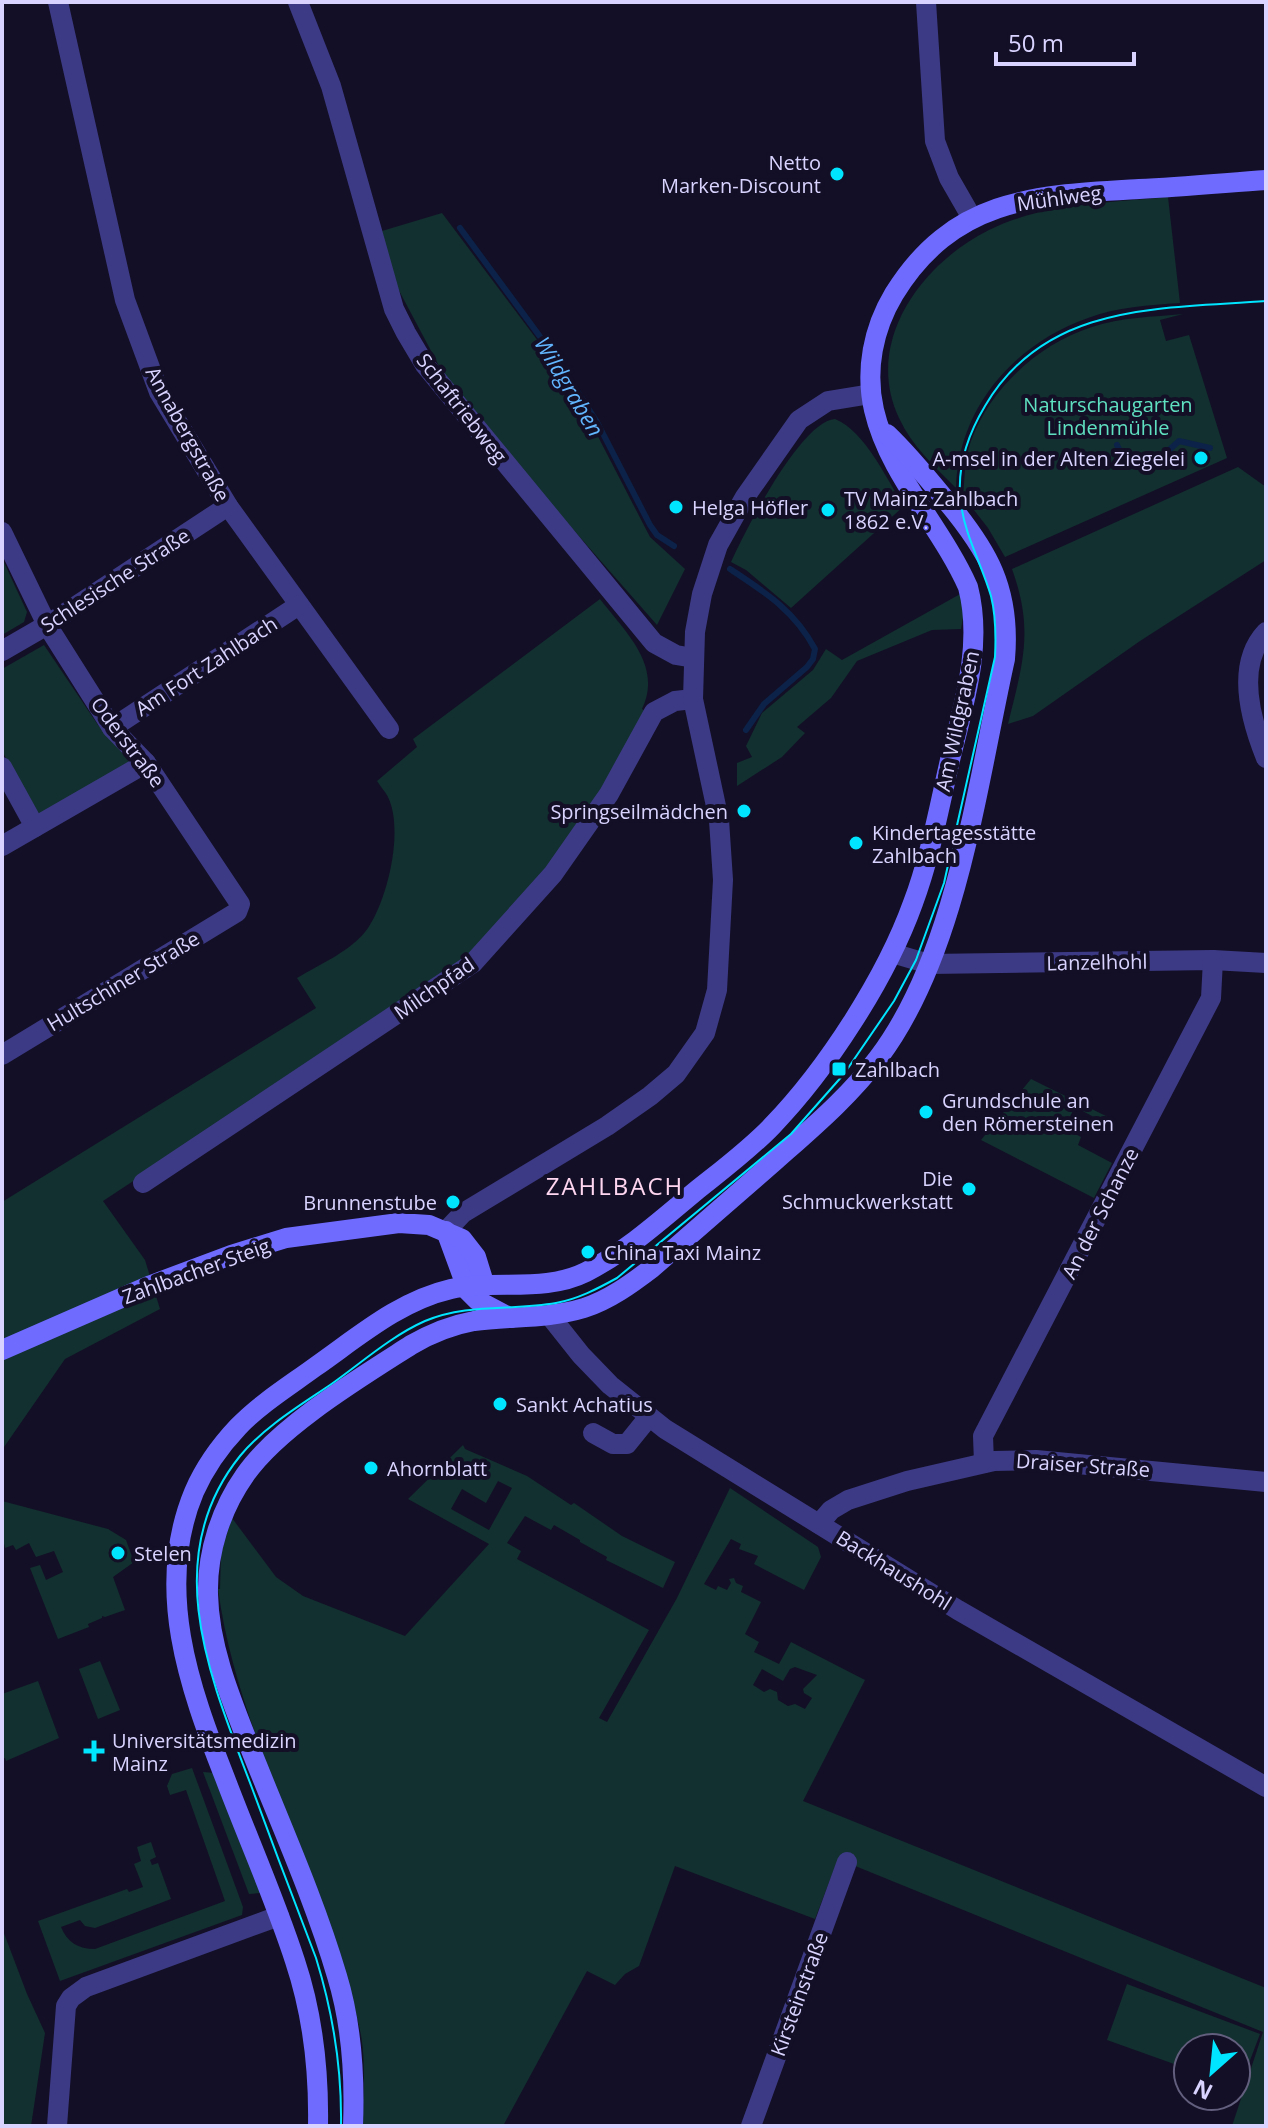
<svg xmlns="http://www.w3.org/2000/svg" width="1268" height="2128" viewBox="0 0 1268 2128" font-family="'Open Sans',sans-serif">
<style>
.green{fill:#12302f;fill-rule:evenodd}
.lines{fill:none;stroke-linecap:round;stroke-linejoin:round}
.stream{stroke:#0c2248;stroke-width:6}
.street{stroke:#3d3a85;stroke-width:20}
.secondary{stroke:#6f6bff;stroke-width:20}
.tram{stroke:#00e5ff;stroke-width:2}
.poi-dot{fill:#00e5ff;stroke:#130f26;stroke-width:3}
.labels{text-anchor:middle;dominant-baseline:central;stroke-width:8;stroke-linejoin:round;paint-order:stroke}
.poi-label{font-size:20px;fill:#d9d4ff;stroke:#130f26;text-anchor:start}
.street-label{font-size:20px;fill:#d9d4ff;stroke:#130f26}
.park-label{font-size:20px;fill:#5fe0c0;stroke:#130f26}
.water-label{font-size:22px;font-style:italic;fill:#62b6ff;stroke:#130f26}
.quarter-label{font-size:24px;letter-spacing:2px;fill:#ffd6f0;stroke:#130f26}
</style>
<rect width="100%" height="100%" fill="#130f26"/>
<g class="green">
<path d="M1168 197 1180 303C1149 305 1117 307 1088 318 1014 344 958 408 956 488 934 466 912 446 899 418 863 342 922 263 989 230 1043 203 1109 203 1168 197Z"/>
<polygon points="442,213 550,357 578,398 650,537 685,569 657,625 470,412 438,364 395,283 382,231"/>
<path d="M1183 314 1160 320 1166 341 1189 335 1227 458 1005 557 988 528 963 496C965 478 964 459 971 441 990 389 1038 344 1092 327 1121 317 1153 317 1183 314Z"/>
<path d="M835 419C866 432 886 479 904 506L791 608 746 570 731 562C745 531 801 421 835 419Z"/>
<path d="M1238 467 1266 487V560L1140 641 1033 716 1008 724C1023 663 1034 630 1012 569Z"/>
<polygon points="2,558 27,612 24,622 2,635"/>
<polygon points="962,593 964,612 961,629 932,630 857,661 831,698 797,727 805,733 782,757 737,786 737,763 752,757 746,746 762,713 813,670 826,649 842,660"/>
<path d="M600 599C625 632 663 665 642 709L647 712 614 775 550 870 468 960 103 1201 145 1260 160 1309 65 1359 2 1450V1202L316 1008 297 978C320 964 352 951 368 928 388 898 404 830 388 797 385 791 380 786 377 781L417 747 413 739Z"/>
<polygon points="44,645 98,725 131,763 41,815 33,808 2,751 2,669"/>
<polygon points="1031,1079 1112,1119 1109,1125 1075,1107 1064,1128 1081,1137 1078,1145 1112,1163 1094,1198 981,1140"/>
<path d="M463 1445 465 1449 527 1476 571 1505 574 1503 622 1536 675 1562 663 1588 606 1560 607 1557 580 1542V1540L554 1525 551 1530 525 1516 507 1543 521 1551 517 1559 649 1630 599 1718 607 1722 677 1598 730 1488 818 1547 821 1557 804 1590 754 1564 758 1556 739 1549 741 1544 731 1539 704 1584 716 1590 718 1586 727 1590 731 1583 729 1579 734 1578 736 1583 743 1586 741 1592 761 1602 745 1634 759 1642 754 1652 779 1664 791 1642 865 1680 803 1801 1266 1988V2126H1232L1263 2032 838 1859 815 1919 675 1866 639 1966 625 1974 615 1985 587 1971 503 2126H363C363 2097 366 2063 361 2035 330 1881 239 1745 218 1589H220L221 1553 232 1518 276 1577 303 1596 405 1636 489 1544 408 1499ZM498 1481 512 1488 489 1530 451 1509 462 1489 486 1503ZM795 1667 817 1675 803 1689 804 1693 812 1698 805 1709 795 1704 788 1706 778 1700 777 1692 770 1689 764 1692 753 1685 762 1669 783 1681 790 1669Z"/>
<polygon points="2,1501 108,1529 126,1540 134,1562 113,1577 125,1610 105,1617 102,1616 102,1618 88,1624 89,1627 58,1639 30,1568 40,1565 46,1580 63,1572 54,1551 36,1557 29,1543 16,1550 13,1545 5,1548 2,1534"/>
<polygon points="100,1661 120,1710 98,1719 79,1669"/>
<polygon points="38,1681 59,1738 6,1761 5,1758 2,1759 2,1694"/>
<path d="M192 1768 243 1907 242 1915 60 1981 38 1921 127 1889 129 1892 143 1887 134 1864 141 1861 137 1847 151 1842 156 1857 150 1860 152 1865 158 1863 171 1899 95 1928 85 1926 80 1920 61 1927C67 1942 78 1949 95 1949L225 1901 186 1790 170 1795 167 1786 172 1774Z"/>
<polygon points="203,1772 215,1773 261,1893 249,1894"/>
<polygon points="2,1928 27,1994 45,2033 31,2126 2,2126"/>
<polygon points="1127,1984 1260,2034 1243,2079 1236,2076 1236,2048 1188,2048 1188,2069 1107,2040"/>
</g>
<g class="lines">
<g class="stream">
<polyline points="460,228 558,361 597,422 650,525 657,535 674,546"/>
<polyline points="1070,431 1085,423 1094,423"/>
<polyline points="1117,445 1124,459 1138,465 1158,460 1179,441 1210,448"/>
<path d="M730 569C765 592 795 611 815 649L813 659 807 667 764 704 746 730"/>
</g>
<g class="street">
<polyline points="58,2 125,300 159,392 228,506 389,729"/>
<polyline points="298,2 331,86 394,309 406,333 425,365 654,643 676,655 694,658"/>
<polyline points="926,2 935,141 949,178 972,218"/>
<polyline points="2,532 47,625 112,728 146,763 240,904 237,912 2,1055"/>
<path d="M1266 632C1235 665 1251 721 1266 758"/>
<polyline points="2,651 47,625 228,506"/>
<polyline points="112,728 299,605"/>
<polyline points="2,767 35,827"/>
<polyline points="2,846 146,763"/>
<polyline points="892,953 929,964 1213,960 1266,963"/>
<polyline points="143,1183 473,963 553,874 609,794 654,712 675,701 693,699"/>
<polyline points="446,1231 463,1213 607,1126 650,1096 676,1074 705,1033 717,990 723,880 719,820 693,699 695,632 702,594 718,545 745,497 799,420 828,401 871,394"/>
<polyline points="550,1316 581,1355 610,1385 665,1429 958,1610 1266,1787"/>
<polyline points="593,1433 613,1444 627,1444 648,1418"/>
<polyline points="984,1463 983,1436 1211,998 1213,960"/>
<polyline points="819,1524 831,1510 848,1500 907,1481 994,1461 1036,1460 1266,1482"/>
<polyline points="57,2126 66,2006 71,1998 86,1987 279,1916"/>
<polyline points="751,2126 847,1862"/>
</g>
<g class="secondary">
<polyline points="446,1231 468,1291 477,1300 511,1318"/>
<polyline points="2,1350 151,1285 231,1255 286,1238 399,1223 429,1225 462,1239 476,1257 485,1286"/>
<path d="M318 2126C319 2070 313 2015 295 1961 275 1899 248 1839 225 1778 189 1687 154 1588 194 1492 204 1469 220 1446 238 1427 260 1404 289 1386 315 1367 358 1337 399 1301 451 1289 495 1279 544 1293 586 1272 627 1251 662 1219 697 1190 722 1170 749 1150 772 1126 827 1069 886 978 913 903 930 858 939 808 950 760 964 703 983 645 968 587 941 526 889 475 874 410 865 370 873 329 894 294 954 197 1037 195 1139 189 1181 187 1224 183 1266 180"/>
<path d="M353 2126C355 2076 352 2025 337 1976 314 1898 279 1821 249 1745 230 1697 209 1646 208 1594 207 1552 221 1509 245 1475 278 1427 361 1377 411 1345 430 1334 452 1325 474 1321 511 1316 548 1319 584 1308 609 1300 631 1284 652 1268 693 1232 735 1196 776 1160 812 1128 850 1096 879 1057 957 953 977 784 1005 659 1011 589 988 550 944 498 926 476 908 454 887 434"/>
</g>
<path class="tram" d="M341 2126C342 2068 333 2013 316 1958 294 1901 273 1845 252 1788 212 1682 157 1559 240 1456 264 1427 299 1406 330 1385 360 1364 391 1336 425 1321 468 1303 511 1311 556 1303 578 1299 597 1289 617 1278L791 1134 844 1074 894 1001 916 960 944 883 995 657C996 637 996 616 991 596 982 565 965 536 961 504 956 469 967 436 985 406 1046 302 1161 309 1266 301"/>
</g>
<g class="poi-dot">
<circle cx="837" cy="174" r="8"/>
<circle cx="1201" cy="458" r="8"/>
<circle cx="676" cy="507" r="8"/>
<circle cx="828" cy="510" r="8"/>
<circle cx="744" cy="811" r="8"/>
<circle cx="856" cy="843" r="8"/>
<rect x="831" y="1061" width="16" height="16" rx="4"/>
<circle cx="926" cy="1112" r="8"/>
<circle cx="969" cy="1189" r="8"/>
<circle cx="453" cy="1202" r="8"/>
<circle cx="588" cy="1252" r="8"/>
<circle cx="500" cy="1404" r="8"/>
<circle cx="371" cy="1468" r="8"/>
<circle cx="118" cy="1553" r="8"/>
<path d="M90 1739h8v8h8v8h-8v8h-8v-8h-8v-8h8z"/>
</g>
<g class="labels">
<g class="poi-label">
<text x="821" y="162" text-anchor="end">Netto<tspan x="821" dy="23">Marken-Discount</tspan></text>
<text x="1185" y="458" text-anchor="end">A-msel in der Alten Ziegelei</text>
<text x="844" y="498">TV Mainz Zahlbach<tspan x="844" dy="23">1862 e.V.</tspan></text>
<text x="692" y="507">Helga Höfler</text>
<text x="728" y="811" text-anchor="end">Springseilmädchen</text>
<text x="872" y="832">Kindertagesstätte<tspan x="872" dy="23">Zahlbach</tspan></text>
<text x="855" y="1069">Zahlbach</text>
<text x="942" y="1100">Grundschule an<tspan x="942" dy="23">den Römersteinen</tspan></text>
<text x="953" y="1178" text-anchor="end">Die<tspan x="953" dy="23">Schmuckwerkstatt</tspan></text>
<text x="437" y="1202" text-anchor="end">Brunnenstube</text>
<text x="604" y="1252">China Taxi Mainz</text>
<text x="516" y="1404">Sankt Achatius</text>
<text x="387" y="1468">Ahornblatt</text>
<text x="134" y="1553">Stelen</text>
<text x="112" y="1740">Universitätsmedizin<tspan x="112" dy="23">Mainz</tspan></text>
</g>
<g class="street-label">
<text transform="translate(1059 198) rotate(-8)">Mühlweg</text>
<text transform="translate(462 408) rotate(52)">Schaftriebweg</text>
<text transform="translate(188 434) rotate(61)">Annabergstraße</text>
<text transform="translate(115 580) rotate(-33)">Schlesische Straße</text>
<text transform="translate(206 666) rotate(-33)">Am Fort Zahlbach</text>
<text transform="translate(957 721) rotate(-78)">Am Wildgraben</text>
<text transform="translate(128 742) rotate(53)">Oderstraße</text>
<text transform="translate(1097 962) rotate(-1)">Lanzelhohl</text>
<text transform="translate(123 981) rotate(-31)">Hultschiner Straße</text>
<text transform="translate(434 988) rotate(-35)">Milchpfad</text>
<text transform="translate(1100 1213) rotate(-63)">An der Schanze</text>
<text transform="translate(196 1271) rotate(-20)">Zahlbacher Steig</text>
<text transform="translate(1083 1465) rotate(4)">Draiser Straße</text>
<text transform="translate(894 1570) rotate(32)">Backhaushohl</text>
<text transform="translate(799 1994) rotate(-70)">Kirsteinstraße</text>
</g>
<g class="park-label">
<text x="1108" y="404">Naturschaugarten<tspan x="1108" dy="23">Lindenmühle</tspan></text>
</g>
<g class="water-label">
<text transform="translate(570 386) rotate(59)">Wildgraben</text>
</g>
<g class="quarter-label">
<text x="615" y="1185">ZAHLBACH</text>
</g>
</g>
<rect width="1268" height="2128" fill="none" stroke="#d9d4ff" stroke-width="8"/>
<g transform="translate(1212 2072) rotate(207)"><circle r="38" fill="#130f26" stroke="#625e7d" stroke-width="2"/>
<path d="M0-6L14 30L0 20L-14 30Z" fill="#00e5ff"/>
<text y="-12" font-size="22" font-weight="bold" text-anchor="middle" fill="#d9d4ff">N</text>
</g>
<path d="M996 52v12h138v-12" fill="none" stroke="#d9d4ff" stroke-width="4"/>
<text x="1008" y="52" font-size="24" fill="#d9d4ff" stroke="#130f26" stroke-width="6" paint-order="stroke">50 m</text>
</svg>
